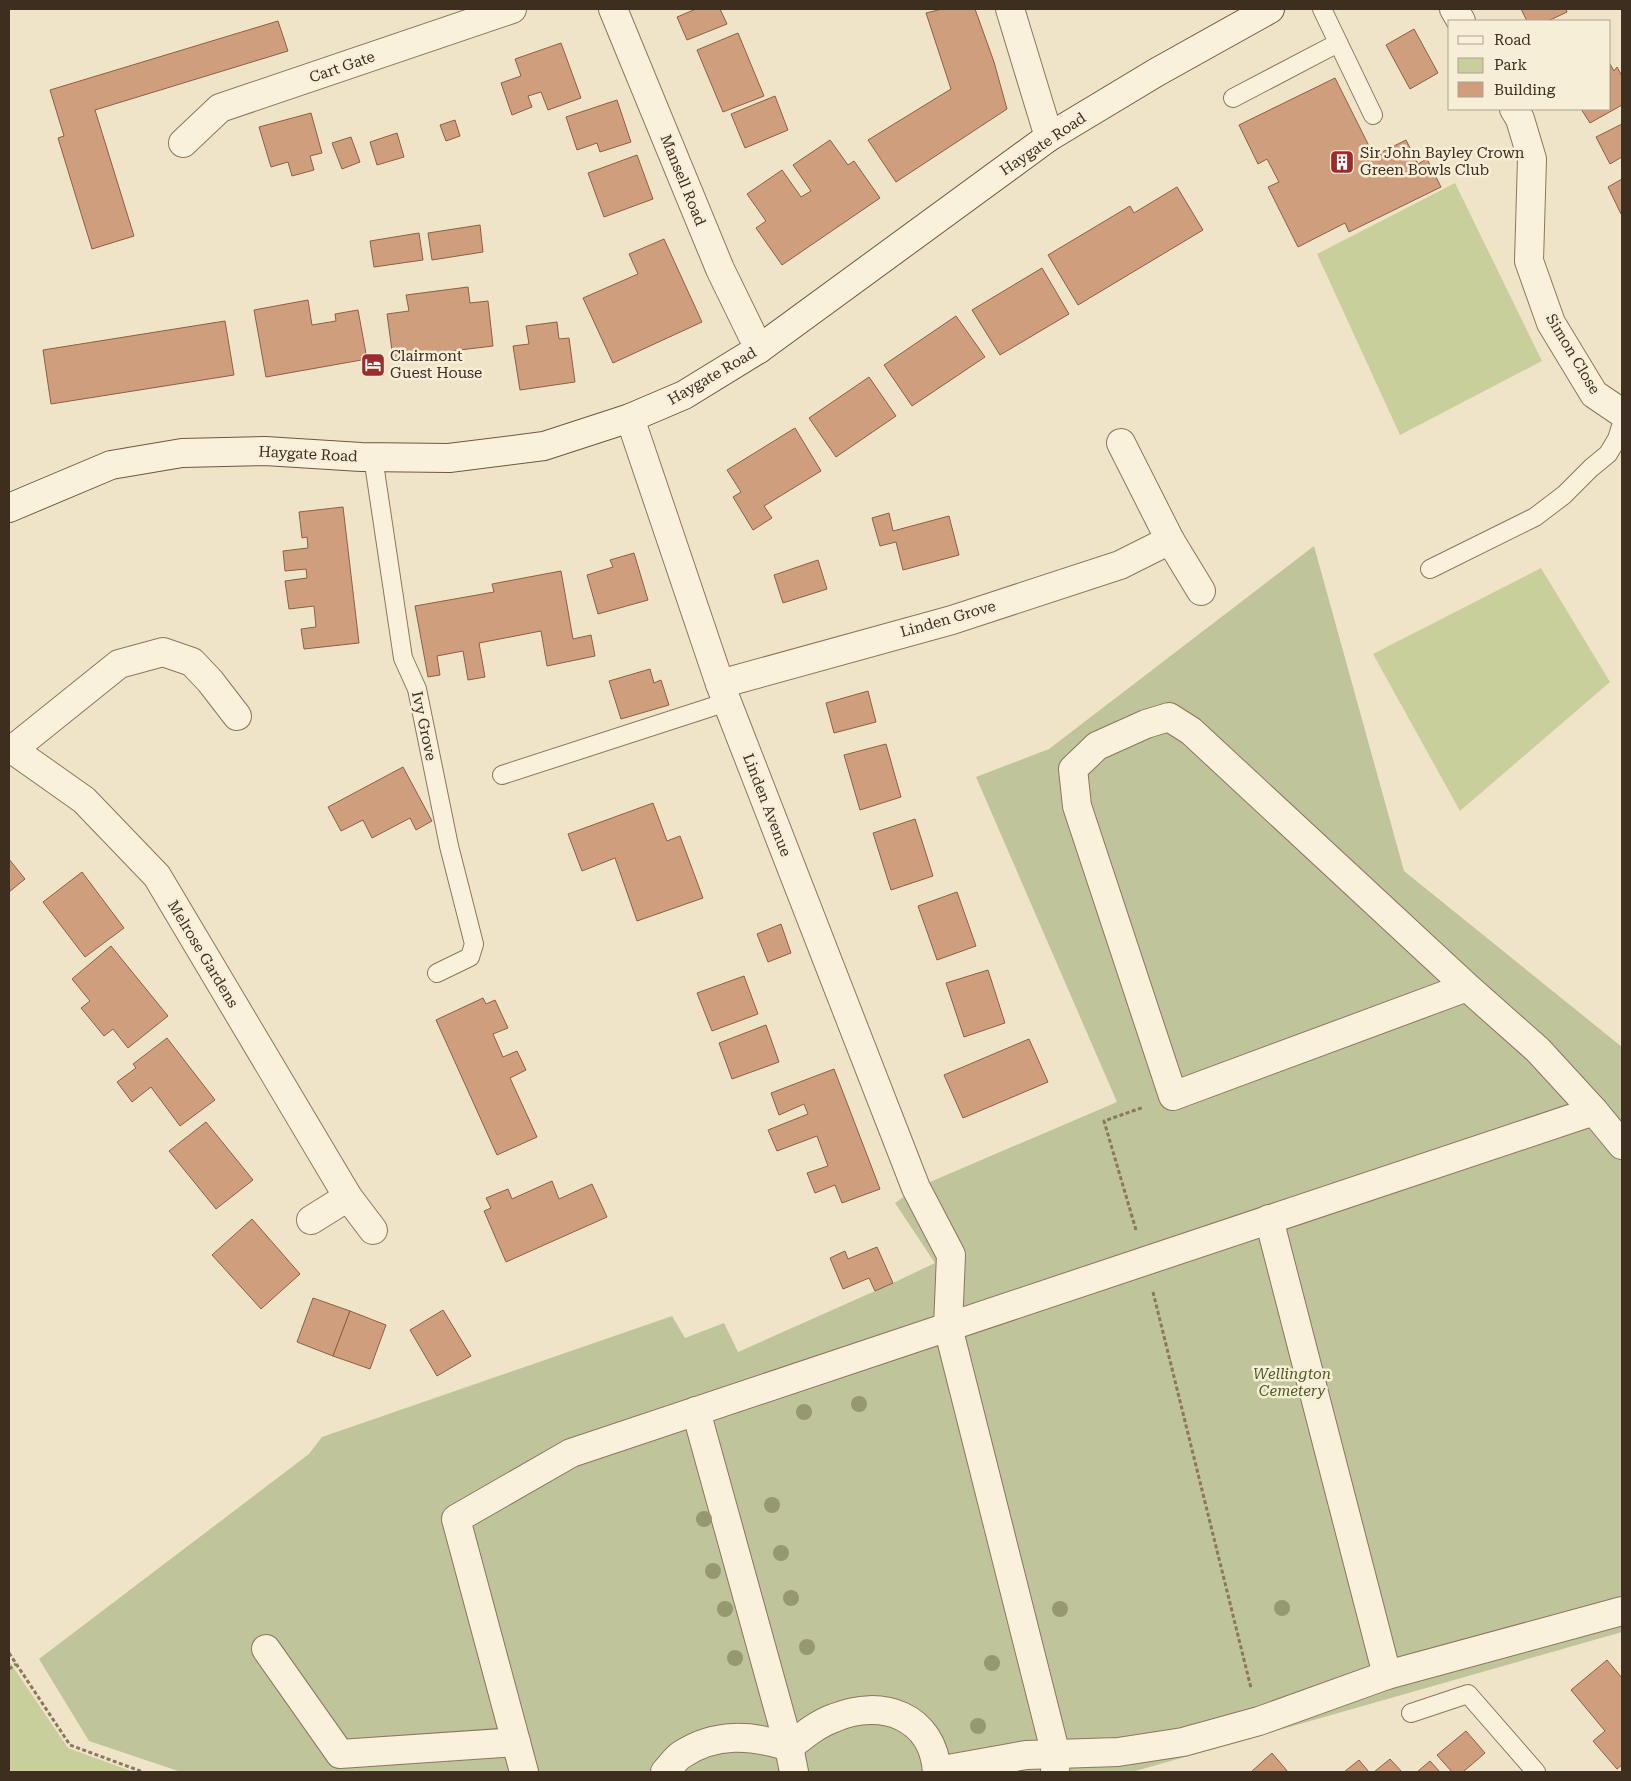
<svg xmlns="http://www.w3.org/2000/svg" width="1631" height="1781" viewBox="0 0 1631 1781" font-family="'Roboto Serif',serif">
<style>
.green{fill:#c9cf9b}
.cemetery{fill:#bfc49a}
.building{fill:#cf9f7d;stroke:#8d5f41}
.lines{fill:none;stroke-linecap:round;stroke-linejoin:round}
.lane-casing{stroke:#8d765c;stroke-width:20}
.street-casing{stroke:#8d765c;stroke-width:30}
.secondary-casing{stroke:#6f573f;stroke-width:30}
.path{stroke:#8d765c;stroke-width:3;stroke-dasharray:4 2.5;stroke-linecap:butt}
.lane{stroke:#faf1dc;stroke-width:18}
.street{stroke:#faf1dc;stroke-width:28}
.secondary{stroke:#faf1dc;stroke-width:28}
.tree{fill:#96986f}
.labels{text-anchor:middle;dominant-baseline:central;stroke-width:5;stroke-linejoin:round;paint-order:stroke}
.street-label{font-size:15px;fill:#3d2e20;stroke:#f7eed8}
.poi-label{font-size:15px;fill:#3d2e20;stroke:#f7eed8;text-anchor:start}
.park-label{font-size:15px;font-style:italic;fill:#4d5a26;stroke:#f7eed8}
</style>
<rect width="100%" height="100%" fill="#f0e4c8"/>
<g class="green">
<polygon points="1455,183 1542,361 1400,435 1317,254"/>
<polygon points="1541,568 1610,682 1460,811 1373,654"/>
<polygon points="9,1661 68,1748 134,1772 9,1772"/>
</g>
<polygon class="cemetery" points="1314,546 1404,871 1622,1047 1622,1632 1132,1772 181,1772 89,1741 39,1659 309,1454 322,1437 672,1316 685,1338 724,1323 738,1352 893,1283 935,1263 895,1203 916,1188 1117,1102 976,777 1049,749"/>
<g class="building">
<polygon points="696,9 720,9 727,24 687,40 677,17"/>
<polygon points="942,9 975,9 994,62 1007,109 896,182 868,140 951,89 926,13"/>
<polygon points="1521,9 1566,9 1567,12 1548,21 1527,21"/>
<polygon points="278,21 288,51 95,110 134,236 92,249 58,138 64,136 50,90"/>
<polygon points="1414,29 1438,73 1410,89 1386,45"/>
<polygon points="738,33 764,96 723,112 697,50"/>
<polygon points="561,43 581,98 548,110 541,92 528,96 532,107 512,115 501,83 521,76 515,59"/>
<polygon points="1610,64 1614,71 1617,67 1622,76 1622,105 1590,123 1581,109 1610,109"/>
<polygon points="1335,78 1374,156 1406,140 1418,164 1427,159 1441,187 1349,232 1345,223 1298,247 1268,187 1279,182 1267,159 1258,164 1239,125"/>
<polygon points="775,96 788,130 745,148 731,114"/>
<polygon points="617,100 631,142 600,152 597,143 577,150 566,117"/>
<polygon points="311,113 322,153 310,156 314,170 292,176 288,162 271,167 259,127"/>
<polygon points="455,120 460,136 446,141 440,125"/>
<polygon points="1622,124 1622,157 1610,164 1596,137"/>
<polygon points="397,133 404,157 377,165 370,142"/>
<polygon points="351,137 360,162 342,169 332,143"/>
<polygon points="830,140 848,165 854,161 880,198 782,265 756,228 766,221 747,194 782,170 801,197 811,191 793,165"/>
<polygon points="637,155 653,199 604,217 588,173"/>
<polygon points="1622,179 1622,213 1621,214 1608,187"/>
<polygon points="1177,187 1203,230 1078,305 1048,255 1130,206 1134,213"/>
<polygon points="480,225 483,252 432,260 428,233"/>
<polygon points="419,233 423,260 374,267 370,241"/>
<polygon points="664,239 702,322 613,363 583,298 638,274 629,254"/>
<polygon points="1042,268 1069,314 1000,355 972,310"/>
<polygon points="468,287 470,303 488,301 493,346 393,358 387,314 409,311 406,295"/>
<polygon points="308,300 312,325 336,321 335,314 358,310 367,359 266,377 254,310"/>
<polygon points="956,316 985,357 912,406 884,365"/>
<polygon points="225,321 234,375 51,404 43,350"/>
<polygon points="557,322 559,339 569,338 575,382 520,390 513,346 529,344 526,326"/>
<polygon points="869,377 896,416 836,457 809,418"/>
<polygon points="795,428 821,471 764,506 772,518 753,530 733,497 741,492 727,470"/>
<polygon points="343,507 359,643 304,649 301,629 316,627 314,606 289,609 285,581 307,578 306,569 285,571 283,551 308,548 307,537 302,538 299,512"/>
<polygon points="889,513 893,531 949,516 959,555 903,570 896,542 880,546 872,518"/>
<polygon points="634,553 648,600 598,614 587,575 613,567 610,560"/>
<polygon points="818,560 827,589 783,603 774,575"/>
<polygon points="561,571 573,639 591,635 595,656 547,666 541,631 479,643 485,677 468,680 463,651 437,656 440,675 428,677 415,606 494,592 492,584"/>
<polygon points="650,669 654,683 661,680 669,705 621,719 609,681"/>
<polygon points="868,691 876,722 834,733 826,703"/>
<polygon points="886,744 901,797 860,810 844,755"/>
<polygon points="403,767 432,821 416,830 410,818 372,838 363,820 341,831 328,807"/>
<polygon points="653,803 667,841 680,836 703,898 637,921 615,858 582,871 568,834"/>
<polygon points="915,819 933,876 891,890 873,833"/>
<polygon points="9,859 25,879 9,892"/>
<polygon points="82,872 124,928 85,957 43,902"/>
<polygon points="957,892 976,946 937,960 918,906"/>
<polygon points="781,924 791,953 768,962 757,934"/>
<polygon points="111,946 168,1016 128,1048 113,1029 104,1036 81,1008 90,1001 72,979"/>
<polygon points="988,970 1005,1023 964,1037 946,983"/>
<polygon points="744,976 758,1014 712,1031 697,993"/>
<polygon points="483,998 486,1004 495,1000 508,1028 493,1034 503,1057 517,1051 526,1070 510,1078 537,1137 497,1155 436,1020"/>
<polygon points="766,1025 779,1062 732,1079 719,1043"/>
<polygon points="167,1038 215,1100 180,1126 151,1087 132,1102 117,1082 136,1068 133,1064"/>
<polygon points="1029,1039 1048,1082 963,1118 944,1075"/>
<polygon points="834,1069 880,1189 842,1203 835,1185 815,1193 807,1173 828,1166 817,1136 777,1151 768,1130 808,1114 804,1104 779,1115 771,1093"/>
<polygon points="206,1122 253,1180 216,1209 169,1151"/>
<polygon points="552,1181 559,1199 592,1184 607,1217 506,1262 484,1211 491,1208 486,1198 508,1189 512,1199"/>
<polygon points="252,1219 300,1274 261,1309 212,1255"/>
<polygon points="877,1247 893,1283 875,1291 869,1278 843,1289 830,1258 845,1251 848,1259"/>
<polygon points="313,1298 350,1311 333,1356 297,1342"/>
<polygon points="443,1310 471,1356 437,1376 410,1330"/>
<polygon points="350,1311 386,1325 370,1369 333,1356"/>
<polygon points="1607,1660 1622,1678 1622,1765 1617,1769 1593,1741 1605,1731 1571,1690"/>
<polygon points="1466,1731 1485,1753 1463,1772 1452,1772 1437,1755"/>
<polygon points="1272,1753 1288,1772 1251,1772"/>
<polygon points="1390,1759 1402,1772 1374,1772"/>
<polygon points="1359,1760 1369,1772 1344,1772"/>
<polygon points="1430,1761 1440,1772 1417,1772"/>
</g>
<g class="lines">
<defs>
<g id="lane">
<polyline points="1322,9 1373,115"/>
<polyline points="1233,98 1338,43"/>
<polyline points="373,457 403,658 417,689 449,846 474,944 470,957 437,973"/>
<polyline points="1430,569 1535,517 1564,495 1591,468 1608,454 1617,439 1622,423"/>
<polyline points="502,775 727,702"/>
<polyline points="1411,1713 1468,1694 1536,1772"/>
</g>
<g id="street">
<polyline points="613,9 720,269 759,349"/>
<polyline points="1010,9 1049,137"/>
<polyline points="1454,9 1461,21"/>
<polyline points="1514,109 1520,119 1532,159 1529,261 1551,323 1594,394 1622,413"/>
<polyline points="183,143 220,108 512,9"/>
<polyline points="630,418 720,684 916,1188 951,1255 948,1327 1056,1755 1055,1772"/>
<polyline points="1121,443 1170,540 1201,591"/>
<polyline points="720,684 952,620 1120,565 1170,540"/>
<polyline points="9,747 84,800 157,876 348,1197 373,1230"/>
<polyline points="12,750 119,664 163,652 192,662 210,681 237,716"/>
<polyline points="1467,987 1173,1096 1077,806 1073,769 1097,746 1146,724 1169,717 1191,731 1467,987 1538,1050 1594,1111 1622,1145"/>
<polyline points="1269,1219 1387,1675"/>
<polyline points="311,1220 348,1197"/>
<polyline points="696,1411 789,1747 794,1772"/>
<polyline points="266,1649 340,1754 516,1742"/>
<path d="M789 1747C803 1736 817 1724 834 1718 882 1698 933 1716 937 1772"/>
<polyline points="937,1771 1026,1755 1118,1752 1183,1742 1259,1721 1387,1675 1622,1611"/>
<polyline points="524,1772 456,1519 571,1453 1594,1111"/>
<path d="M665 1772C670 1767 675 1759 681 1755 715 1732 752 1735 789 1747"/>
</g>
<polyline id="secondary" points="9,508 111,465 182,453 265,451 361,457 449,458 544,446 630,418 684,395 759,349 1049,137 1157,72 1270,9"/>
</defs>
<use href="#lane" class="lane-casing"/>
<use href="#street" class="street-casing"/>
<use href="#secondary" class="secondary-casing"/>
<g class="path">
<polyline points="1136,1230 1104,1121 1144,1107"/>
<polyline points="1153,1292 1251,1688"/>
<polyline points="9,1653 70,1745 143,1772"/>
<polyline points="9,1669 16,1664"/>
</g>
<use href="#lane" class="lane"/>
<use href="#street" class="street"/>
<use href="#secondary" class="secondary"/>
</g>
<g class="tree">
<circle cx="859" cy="1404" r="8"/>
<circle cx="804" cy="1412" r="8"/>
<circle cx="772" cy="1505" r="8"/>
<circle cx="704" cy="1519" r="8"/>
<circle cx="781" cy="1553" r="8"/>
<circle cx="713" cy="1571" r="8"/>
<circle cx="791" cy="1598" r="8"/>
<circle cx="1282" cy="1608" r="8"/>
<circle cx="725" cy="1609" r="8"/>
<circle cx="1060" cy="1609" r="8"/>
<circle cx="807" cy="1647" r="8"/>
<circle cx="735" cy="1658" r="8"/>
<circle cx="992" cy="1663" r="8"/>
<circle cx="978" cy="1726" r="8"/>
</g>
<defs>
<symbol id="building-square" viewBox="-11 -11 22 22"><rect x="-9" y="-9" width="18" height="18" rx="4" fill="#9e2a2b" stroke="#f7eed8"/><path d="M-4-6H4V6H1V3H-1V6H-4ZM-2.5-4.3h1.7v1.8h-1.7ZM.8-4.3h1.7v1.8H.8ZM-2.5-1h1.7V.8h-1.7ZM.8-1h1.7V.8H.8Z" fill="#fff"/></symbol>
<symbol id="hotel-square" viewBox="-11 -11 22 22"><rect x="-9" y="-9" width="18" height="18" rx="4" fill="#9e2a2b" stroke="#f7eed8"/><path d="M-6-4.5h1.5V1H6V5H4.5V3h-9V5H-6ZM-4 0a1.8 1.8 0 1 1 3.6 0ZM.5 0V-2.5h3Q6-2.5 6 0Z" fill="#fff"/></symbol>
</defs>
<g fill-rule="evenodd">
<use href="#building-square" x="1328" y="148" width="28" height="28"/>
<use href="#hotel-square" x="359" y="351" width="28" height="28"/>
</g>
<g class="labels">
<g class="street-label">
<text transform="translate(342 67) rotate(-19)">Cart Gate</text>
<text transform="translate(1043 144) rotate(-34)">Haygate Road</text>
<text transform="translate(683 180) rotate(68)">Mansell Road</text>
<text transform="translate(1573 354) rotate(59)">Simon Close</text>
<text transform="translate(712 376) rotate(-30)">Haygate Road</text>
<text transform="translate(308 454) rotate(3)">Haygate Road</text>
<text transform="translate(948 619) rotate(-16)">Linden Grove</text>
<text transform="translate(424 726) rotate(78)">Ivy Grove</text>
<text transform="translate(767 805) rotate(69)">Linden Avenue</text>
<text transform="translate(203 954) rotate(59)">Melrose Gardens</text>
</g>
<g class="poi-label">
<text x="1360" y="153">Sir John Bayley Crown<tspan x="1360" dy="17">Green Bowls Club</tspan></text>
<text x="390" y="356">Clairmont<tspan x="390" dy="17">Guest House</tspan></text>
</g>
<g class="park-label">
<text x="1292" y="1374">Wellington<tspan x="1292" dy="17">Cemetery</tspan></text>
</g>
</g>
<rect width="1631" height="1781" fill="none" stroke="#3d2e20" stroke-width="20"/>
<rect x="1448" y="20" width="162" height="90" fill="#f7eed8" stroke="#ada18e"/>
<rect x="1458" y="36" width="25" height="8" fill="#faf1dc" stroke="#ada18e"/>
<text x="1494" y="45" font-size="15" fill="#3d2e20">Road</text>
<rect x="1458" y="58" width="25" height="15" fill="#c9cf9b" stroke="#ada18e"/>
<text x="1494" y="70" font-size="15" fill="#3d2e20">Park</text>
<rect x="1458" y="82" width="25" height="15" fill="#cf9f7d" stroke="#ada18e"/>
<text x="1494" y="95" font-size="15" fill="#3d2e20">Building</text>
</svg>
